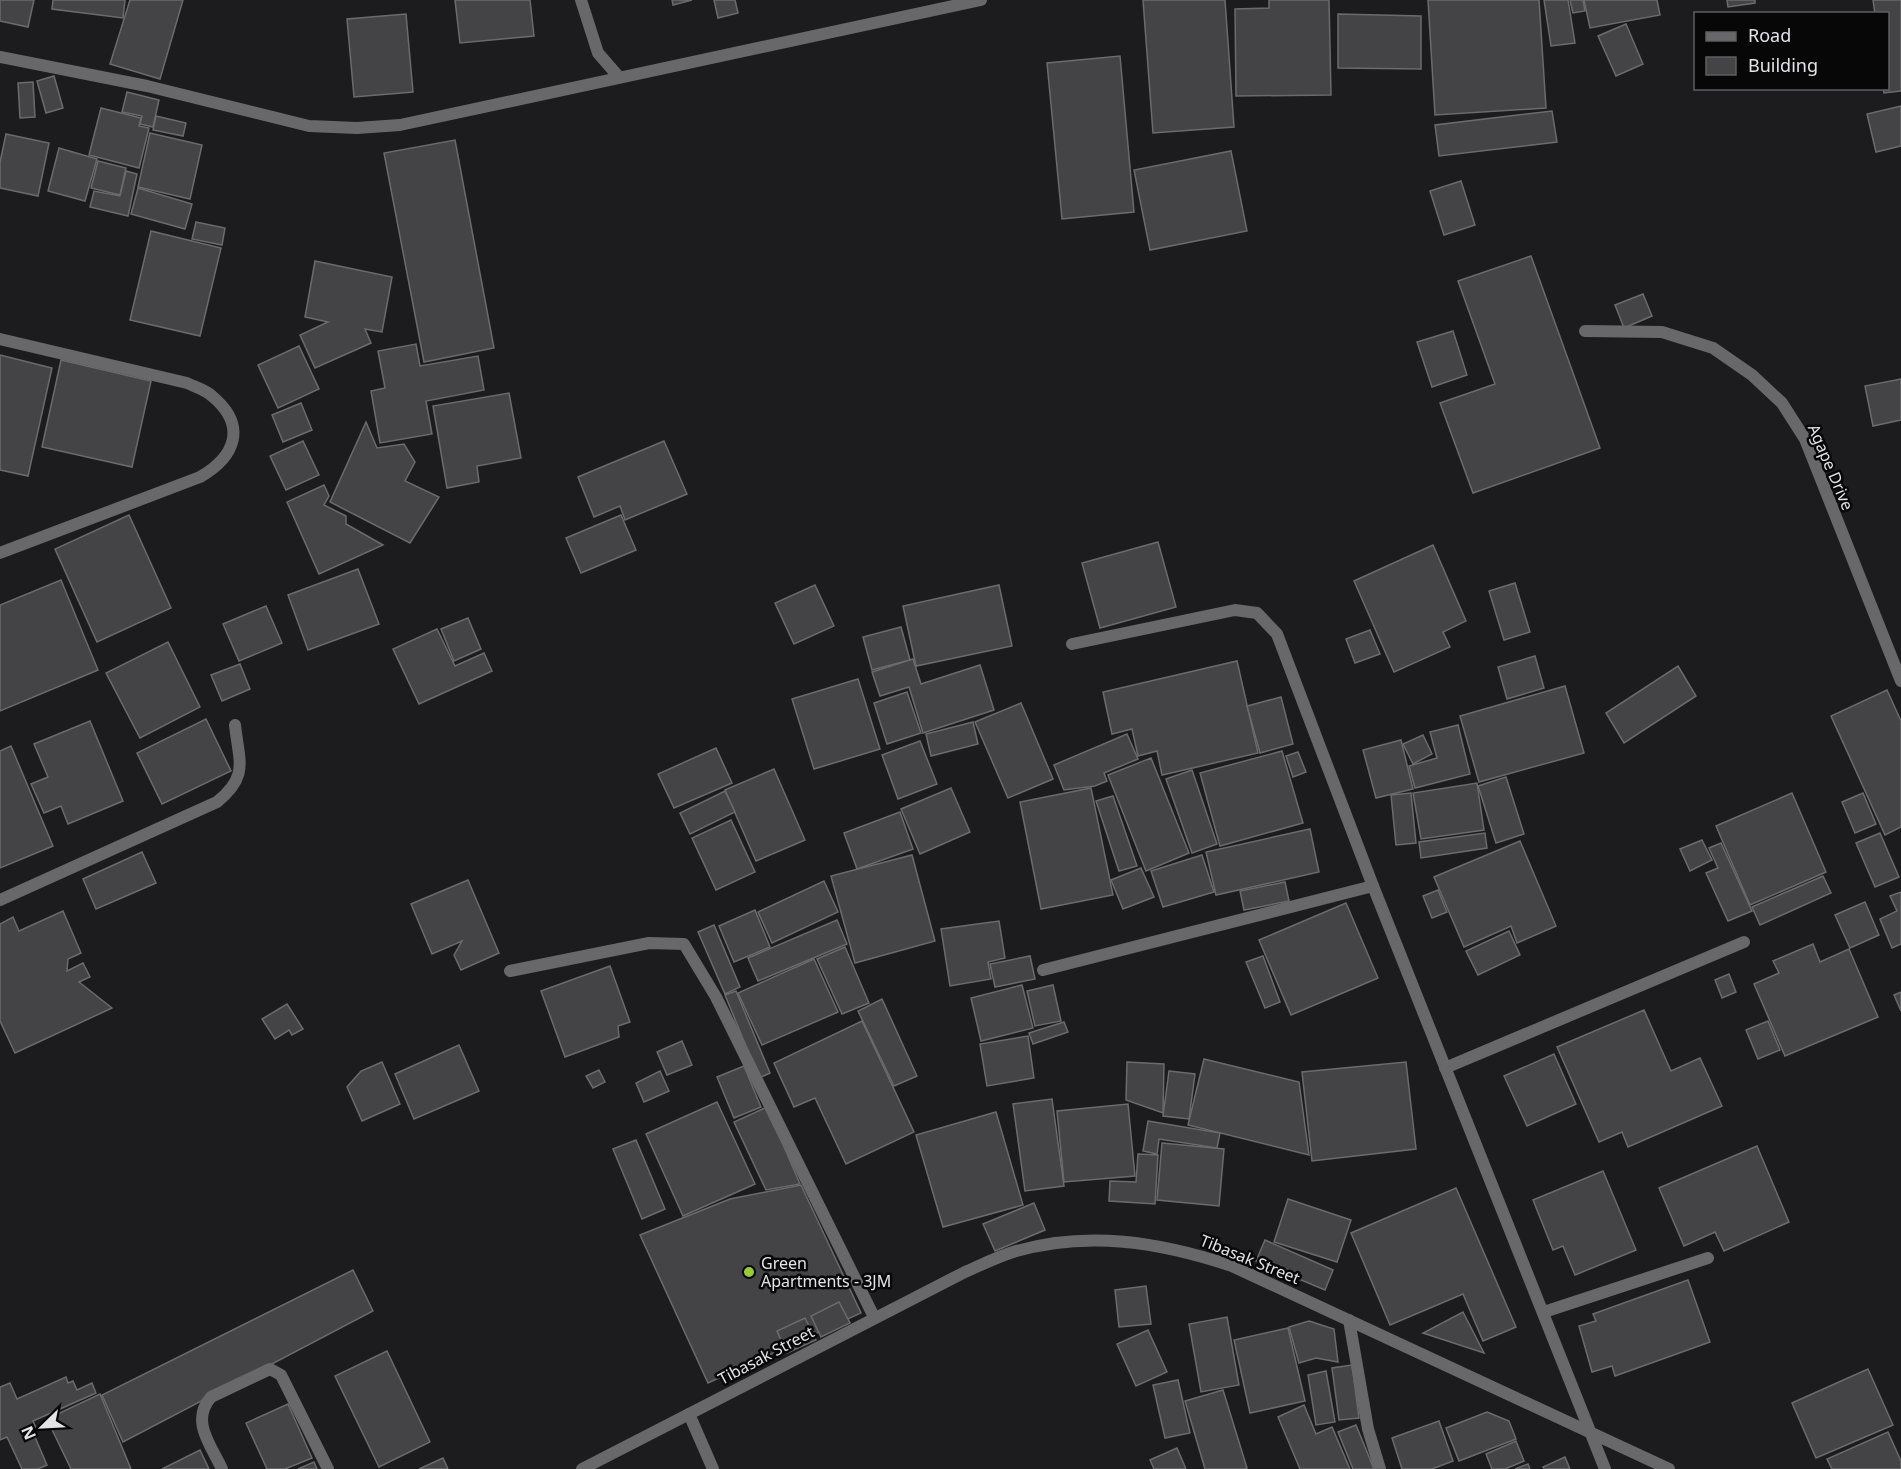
<svg xmlns="http://www.w3.org/2000/svg" width="1901" height="1469" viewBox="0 0 1901 1469" font-family="'Noto Sans',sans-serif">
<style>
.building{fill:#444447;stroke:#6b6b6f;stroke-width:1.5}
.lines{fill:none;stroke-linecap:round;stroke-linejoin:round}
.service{stroke:#68686a;stroke-width:12}
.minor{stroke:#68686a;stroke-width:12}
.tertiary{stroke:#68686a;stroke-width:12}
.poi-dot{fill:#96cc39;stroke:#070708;stroke-width:2}
.labels{text-anchor:middle;dominant-baseline:central;stroke-width:5;stroke-linejoin:round;paint-order:stroke}
.street-label{font-size:16px;fill:#e4e4e6;stroke:#070708}
.poi-label{font-size:16px;fill:#e4e4e6;stroke:#070708;text-anchor:start}
</style>
<rect width="100%" height="100%" fill="#1c1c1f"/>
<g class="building">
<polygon points="0,0 34,0 28,27 0,21"/>
<polygon points="53,0 125,0 123,18 52,9"/>
<polygon points="130,0 183,0 160,79 110,64"/>
<polygon points="455,0 530,0 534,36 460,43"/>
<polygon points="672,0 692,0 673,5"/>
<polygon points="714,0 735,0 738,13 718,18"/>
<polygon points="1143,0 1225,0 1234,127 1153,133"/>
<polygon points="1269,0 1329,0 1331,95 1236,96 1235,9 1269,8"/>
<polygon points="1428,0 1539,0 1546,108 1435,115"/>
<polygon points="1544,0 1568,0 1575,43 1551,46"/>
<polygon points="1570,0 1583,0 1585,11 1573,13"/>
<polygon points="1584,0 1657,0 1660,15 1590,28"/>
<polygon points="1727,0 1755,0 1755,3 1728,7"/>
<polygon points="1873,0 1901,0 1901,91 1884,93 1883,88 1888,88 1888,14 1875,14"/>
<polygon points="406,14 413,92 354,97 347,19"/>
<polygon points="1338,14 1421,16 1421,69 1338,68"/>
<polygon points="1626,24 1643,64 1616,76 1598,36"/>
<polygon points="1120,56 1134,212 1062,219 1047,63"/>
<polygon points="54,76 63,108 46,113 37,81"/>
<polygon points="33,82 35,117 20,118 18,83"/>
<polygon points="127,92 159,100 153,127 140,124 142,116 122,112"/>
<polygon points="1901,106 1901,146 1876,152 1867,114"/>
<polygon points="101,108 141,118 139,126 149,128 139,168 89,155"/>
<polygon points="1552,111 1557,142 1439,156 1435,125"/>
<polygon points="156,116 186,123 183,136 153,130"/>
<polygon points="150,133 202,145 190,199 138,187"/>
<polygon points="6,134 49,143 38,196 0,188 0,162"/>
<polygon points="455,140 494,348 424,362 384,153"/>
<polygon points="59,148 97,159 85,201 48,191"/>
<polygon points="1231,151 1247,231 1150,250 1134,170"/>
<polygon points="98,161 126,168 120,195 91,188"/>
<polygon points="126,171 137,174 128,216 90,207 94,191 120,196"/>
<polygon points="1461,181 1475,225 1444,235 1430,191"/>
<polygon points="138,188 192,204 185,229 131,214"/>
<polygon points="196,222 225,228 222,245 192,239"/>
<polygon points="151,231 221,248 200,336 130,320"/>
<polygon points="1531,256 1600,448 1473,493 1440,403 1495,384 1458,281"/>
<polygon points="315,261 392,277 382,332 365,329 371,343 315,368 300,335 328,322 305,317"/>
<polygon points="1643,294 1652,316 1624,328 1615,305"/>
<polygon points="1453,331 1467,375 1432,387 1417,342"/>
<polygon points="416,344 420,366 478,356 484,390 426,401 432,434 380,443 371,391 385,388 378,351"/>
<polygon points="299,346 319,389 278,408 258,365"/>
<polygon points="0,355 52,368 28,476 0,470"/>
<polygon points="61,360 151,381 132,467 42,447"/>
<polygon points="1901,379 1901,420 1873,426 1865,386"/>
<polygon points="509,393 521,458 477,466 479,482 447,488 433,406"/>
<polygon points="301,403 312,430 283,442 272,415"/>
<polygon points="366,422 377,448 404,444 415,462 405,481 439,497 410,543 330,502"/>
<polygon points="303,441 319,475 286,490 270,456"/>
<polygon points="664,441 687,494 625,520 620,506 594,517 578,477"/>
<polygon points="324,485 329,496 324,505 346,516 346,524 383,545 319,574 287,502"/>
<polygon points="129,515 171,608 97,642 55,549"/>
<polygon points="621,515 636,550 581,573 566,538"/>
<polygon points="1158,542 1176,607 1100,628 1082,563"/>
<polygon points="1433,545 1466,621 1443,632 1450,647 1394,672 1354,581"/>
<polygon points="358,569 379,624 308,650 288,595"/>
<polygon points="61,580 98,670 0,711 0,605"/>
<polygon points="1515,583 1530,632 1504,640 1489,591"/>
<polygon points="815,585 834,626 794,644 775,603"/>
<polygon points="999,585 1012,646 916,666 903,606"/>
<polygon points="266,606 282,643 239,661 223,624"/>
<polygon points="468,618 481,649 454,661 441,629"/>
<polygon points="901,627 910,660 872,670 863,637"/>
<polygon points="437,629 455,666 484,653 492,671 419,704 393,649"/>
<polygon points="1370,630 1380,654 1355,663 1346,639"/>
<polygon points="168,642 200,707 140,738 106,673"/>
<polygon points="1535,656 1544,688 1507,699 1498,667"/>
<polygon points="913,659 921,684 980,665 994,710 923,733 909,687 880,696 872,672"/>
<polygon points="1237,661 1258,753 1162,775 1157,751 1138,756 1132,729 1112,734 1103,692"/>
<polygon points="240,664 250,689 222,701 211,675"/>
<polygon points="1678,666 1696,696 1624,743 1606,713"/>
<polygon points="858,679 880,749 814,769 792,699"/>
<polygon points="1565,686 1584,753 1479,782 1460,716"/>
<polygon points="1887,690 1901,721 1901,827 1885,835 1831,716"/>
<polygon points="907,692 921,733 887,744 874,703"/>
<polygon points="1281,697 1293,744 1260,753 1247,706"/>
<polygon points="1021,703 1053,779 1008,798 975,722"/>
<polygon points="206,719 231,771 162,804 137,753"/>
<polygon points="90,721 123,801 68,824 61,806 44,813 31,784 48,777 34,744"/>
<polygon points="973,722 978,744 931,756 926,734"/>
<polygon points="1458,725 1470,774 1415,788 1409,766 1437,758 1430,732"/>
<polygon points="1127,734 1138,759 1104,773 1107,781 1095,786 1064,790 1054,765"/>
<polygon points="1423,735 1432,754 1413,764 1403,744"/>
<polygon points="1401,740 1413,789 1376,798 1363,750"/>
<polygon points="920,741 937,784 898,799 882,755"/>
<polygon points="11,746 53,846 0,868 0,751"/>
<polygon points="716,748 732,783 674,808 658,774"/>
<polygon points="1282,751 1303,823 1220,846 1200,773"/>
<polygon points="1298,752 1306,772 1293,777 1286,756"/>
<polygon points="1151,758 1189,853 1146,871 1108,775"/>
<polygon points="774,769 805,840 756,861 725,790"/>
<polygon points="1192,770 1217,844 1192,853 1166,779"/>
<polygon points="1506,777 1524,834 1496,843 1478,786"/>
<polygon points="1477,783 1484,830 1421,839 1413,793"/>
<polygon points="951,788 970,832 920,854 901,809"/>
<polygon points="1091,788 1113,895 1041,909 1020,802"/>
<polygon points="725,791 735,812 690,834 680,813"/>
<polygon points="1411,793 1416,843 1396,845 1391,795"/>
<polygon points="1792,793 1826,872 1750,905 1716,826"/>
<polygon points="1863,793 1876,824 1855,833 1842,802"/>
<polygon points="1113,796 1137,866 1119,871 1096,801"/>
<polygon points="900,812 913,849 857,869 844,833"/>
<polygon points="731,820 755,872 716,890 692,838"/>
<polygon points="1310,829 1319,872 1216,895 1206,852"/>
<polygon points="1485,833 1487,848 1421,858 1419,842"/>
<polygon points="1880,833 1899,877 1875,887 1856,843"/>
<polygon points="1702,840 1712,860 1690,871 1680,849"/>
<polygon points="1520,841 1556,926 1517,943 1511,926 1464,947 1434,877"/>
<polygon points="1721,843 1752,911 1728,921 1706,873 1718,868 1709,848"/>
<polygon points="142,852 156,883 96,909 83,879"/>
<polygon points="912,855 935,941 855,963 831,876"/>
<polygon points="1202,855 1214,892 1163,907 1151,871"/>
<polygon points="1141,868 1154,897 1123,909 1111,880"/>
<polygon points="1823,876 1831,893 1760,925 1752,907"/>
<polygon points="468,880 499,953 461,970 454,955 462,941 432,954 411,904"/>
<polygon points="824,881 838,912 772,943 758,912"/>
<polygon points="1285,882 1289,901 1244,910 1240,891"/>
<polygon points="1438,890 1447,912 1432,918 1423,896"/>
<polygon points="1901,892 1901,944 1892,948 1880,919 1897,911 1890,896"/>
<polygon points="1865,902 1879,935 1850,948 1835,915"/>
<polygon points="1346,903 1378,978 1291,1015 1259,940"/>
<polygon points="755,910 770,947 734,962 719,926"/>
<polygon points="63,911 81,953 68,959 67,971 83,963 90,977 79,982 112,1008 15,1053 0,1021 0,924 13,917 19,931"/>
<polygon points="837,920 847,944 758,981 748,958"/>
<polygon points="999,921 1005,958 988,962 991,979 950,986 941,929"/>
<polygon points="714,925 740,987 725,994 698,932"/>
<polygon points="1509,931 1520,955 1478,975 1466,951"/>
<polygon points="1813,944 1820,962 1849,949 1878,1017 1785,1056 1754,984 1779,973 1773,961"/>
<polygon points="845,947 869,1003 842,1014 817,959"/>
<polygon points="1030,956 1035,979 995,987 990,964"/>
<polygon points="1263,956 1280,1002 1265,1008 1246,962"/>
<polygon points="814,959 838,1012 762,1045 738,993"/>
<polygon points="610,966 630,1022 618,1026 619,1037 565,1057 541,991"/>
<polygon points="1729,974 1736,992 1722,998 1715,980"/>
<polygon points="1022,985 1033,1028 981,1041 971,998"/>
<polygon points="1053,985 1061,1021 1035,1026 1027,991"/>
<polygon points="736,991 770,1073 759,1078 725,995"/>
<polygon points="1901,992 1901,1011 1894,995"/>
<polygon points="882,999 917,1076 894,1086 858,1011"/>
<polygon points="287,1004 303,1029 292,1035 289,1030 275,1039 262,1019"/>
<polygon points="1644,1010 1671,1071 1700,1058 1722,1106 1628,1147 1622,1132 1599,1142 1557,1047"/>
<polygon points="862,1021 914,1132 846,1164 815,1098 794,1107 774,1063"/>
<polygon points="1768,1021 1780,1050 1758,1059 1746,1030"/>
<polygon points="1064,1022 1068,1032 1033,1044 1029,1033"/>
<polygon points="1028,1036 1034,1078 987,1086 980,1044"/>
<polygon points="682,1041 692,1065 667,1075 657,1052"/>
<polygon points="459,1045 479,1091 414,1119 395,1074"/>
<polygon points="1554,1054 1576,1104 1527,1126 1504,1076"/>
<polygon points="1204,1059 1299,1082 1309,1155 1188,1125"/>
<polygon points="382,1062 400,1104 362,1121 347,1087 361,1071"/>
<polygon points="1127,1062 1164,1064 1163,1113 1126,1100"/>
<polygon points="1406,1062 1416,1149 1312,1161 1302,1072"/>
<polygon points="744,1066 761,1107 734,1118 717,1077"/>
<polygon points="599,1070 605,1082 593,1088 586,1076"/>
<polygon points="660,1071 669,1091 644,1102 636,1083"/>
<polygon points="1169,1071 1195,1074 1189,1119 1163,1116"/>
<polygon points="1052,1099 1064,1186 1025,1191 1013,1104"/>
<polygon points="717,1102 755,1184 683,1216 646,1134"/>
<polygon points="1128,1104 1135,1176 1064,1182 1057,1111"/>
<polygon points="767,1107 800,1184 766,1190 734,1122"/>
<polygon points="996,1112 1023,1205 943,1227 916,1135"/>
<polygon points="1148,1121 1220,1133 1217,1148 1159,1139 1157,1154 1143,1151"/>
<polygon points="636,1140 665,1209 642,1219 613,1149"/>
<polygon points="1162,1143 1224,1149 1219,1206 1157,1200"/>
<polygon points="1757,1146 1789,1222 1724,1251 1715,1232 1684,1246 1659,1188"/>
<polygon points="1138,1154 1158,1155 1155,1204 1109,1201 1110,1181 1136,1182"/>
<polygon points="1603,1171 1636,1250 1575,1275 1563,1246 1553,1250 1533,1200"/>
<polygon points="801,1185 861,1313 708,1383 640,1235 730,1199"/>
<polygon points="1456,1188 1516,1327 1483,1341 1463,1294 1390,1325 1351,1233"/>
<polygon points="1288,1199 1351,1220 1337,1262 1274,1242"/>
<polygon points="1034,1203 1045,1230 995,1251 983,1224"/>
<polygon points="1265,1240 1333,1270 1325,1290 1256,1261"/>
<polygon points="353,1270 373,1311 123,1442 102,1395"/>
<polygon points="1688,1280 1710,1342 1615,1376 1612,1366 1592,1372 1579,1326 1596,1321 1593,1314"/>
<polygon points="1146,1286 1151,1324 1119,1327 1115,1290"/>
<polygon points="839,1302 850,1323 821,1337 811,1316"/>
<polygon points="1463,1312 1484,1353 1423,1333"/>
<polygon points="1227,1317 1239,1385 1201,1392 1189,1324"/>
<polygon points="805,1318 816,1340 787,1353 777,1331"/>
<polygon points="1309,1321 1334,1329 1338,1362 1316,1358 1299,1363 1289,1327"/>
<polygon points="1288,1328 1305,1401 1250,1413 1234,1340"/>
<polygon points="1148,1330 1167,1372 1136,1386 1117,1344"/>
<polygon points="387,1351 430,1442 379,1467 335,1376"/>
<polygon points="1352,1365 1359,1418 1339,1420 1332,1368"/>
<polygon points="1868,1369 1893,1425 1816,1458 1792,1403"/>
<polygon points="1326,1371 1335,1422 1316,1425 1308,1375"/>
<polygon points="66,1377 68,1383 73,1381 77,1390 92,1383 96,1393 33,1421 36,1428 32,1430 47,1465 38,1469 22,1469 7,1437 0,1440 0,1387 10,1383 17,1399"/>
<polygon points="1178,1380 1190,1433 1165,1438 1153,1385"/>
<polygon points="1223,1390 1247,1468 1244,1469 1205,1469 1185,1401"/>
<polygon points="100,1394 131,1469 71,1469 47,1419"/>
<polygon points="288,1404 312,1458 285,1469 267,1469 246,1423"/>
<polygon points="1304,1405 1316,1434 1332,1427 1350,1469 1300,1469 1278,1417"/>
<polygon points="1487,1412 1509,1421 1516,1439 1459,1461 1446,1428"/>
<polygon points="1439,1421 1453,1461 1432,1469 1402,1469 1392,1438"/>
<polygon points="1356,1425 1374,1469 1353,1469 1338,1432"/>
<polygon points="1888,1432 1901,1461 1901,1469 1832,1469 1827,1459"/>
<polygon points="1516,1441 1524,1461 1505,1469 1492,1469 1486,1454"/>
<polygon points="1177,1448 1186,1469 1154,1469 1150,1460"/>
<polygon points="200,1450 209,1469 162,1469"/>
<polygon points="1565,1457 1570,1469 1544,1469 1543,1467"/>
<polygon points="443,1458 448,1469 419,1469"/>
<polygon points="314,1462 317,1469 298,1469"/>
<polygon points="1528,1464 1530,1469 1515,1469"/>
</g>
<g class="lines">
<path class="service" d="M222 1469C211 1445 190 1421 211 1397L270 1369 281 1375 328 1469"/>
<g class="minor">
<polyline points="581,0 598,53 618,76"/>
<polyline points="0,57 147,86 309,126 357,128 400,125 981,0"/>
<polyline points="1585,331 1662,332 1713,348 1752,375 1782,403 1805,439 1901,681"/>
<path d="M0 339 187 383C195 387 206 390 212 396 248 426 235 457 200 477L0 553"/>
<polyline points="1072,644 1235,610 1257,613 1277,634 1373,886 1605,1469"/>
<path d="M0 900 217 802C249 776 239 762 235 725"/>
<polyline points="1043,970 1373,886"/>
<polyline points="510,971 649,943 684,944 716,997 874,1317"/>
<polyline points="1445,1068 1744,942"/>
<polyline points="1544,1312 1708,1258"/>
<polyline points="1349,1320 1368,1429 1380,1469"/>
<polyline points="689,1414 713,1469"/>
</g>
<path class="tertiary" d="M582 1469 965 1272C981 1265 997 1257 1013 1252 1087 1230 1160 1242 1232 1266L1669 1469"/>
</g>
<circle class="poi-dot" cx="749" cy="1272" r="6"/>
<g class="labels">
<g class="street-label">
<text transform="translate(1831 467) rotate(67)">Agape Drive</text>
<text transform="translate(1250 1259) rotate(22)">Tibasak Street</text>
<text transform="translate(766 1355) rotate(-28)">Tibasak Street</text>
</g>
<g class="poi-label">
<text x="761" y="1263">Green<tspan x="761" dy="18">Apartments - 3JM</tspan></text>
</g>
</g>
<rect x="1694" y="12" width="195" height="78" fill="#070708" stroke="#5f5f61" stroke-width="1.5"/>
<rect x="1706" y="32" width="30" height="9" fill="#68686a" stroke="#5f5f61" stroke-width="1.5"/>
<text x="1748" y="42" font-size="18" fill="#e4e4e6">Road</text>
<rect x="1706" y="57" width="30" height="18" fill="#444447" stroke="#5f5f61" stroke-width="1.5"/>
<text x="1748" y="72" font-size="18" fill="#e4e4e6">Building</text>
<g transform="translate(42 1427) rotate(246)" stroke="#070708" stroke-width="4.5" paint-order="stroke">
<path d="M0-4.5L10 22L0 15L-10 22Z" fill="#e4e4e6"/>
<text y="-9" font-size="16" font-weight="bold" text-anchor="middle" fill="#e4e4e6">N</text>
</g>
</svg>
